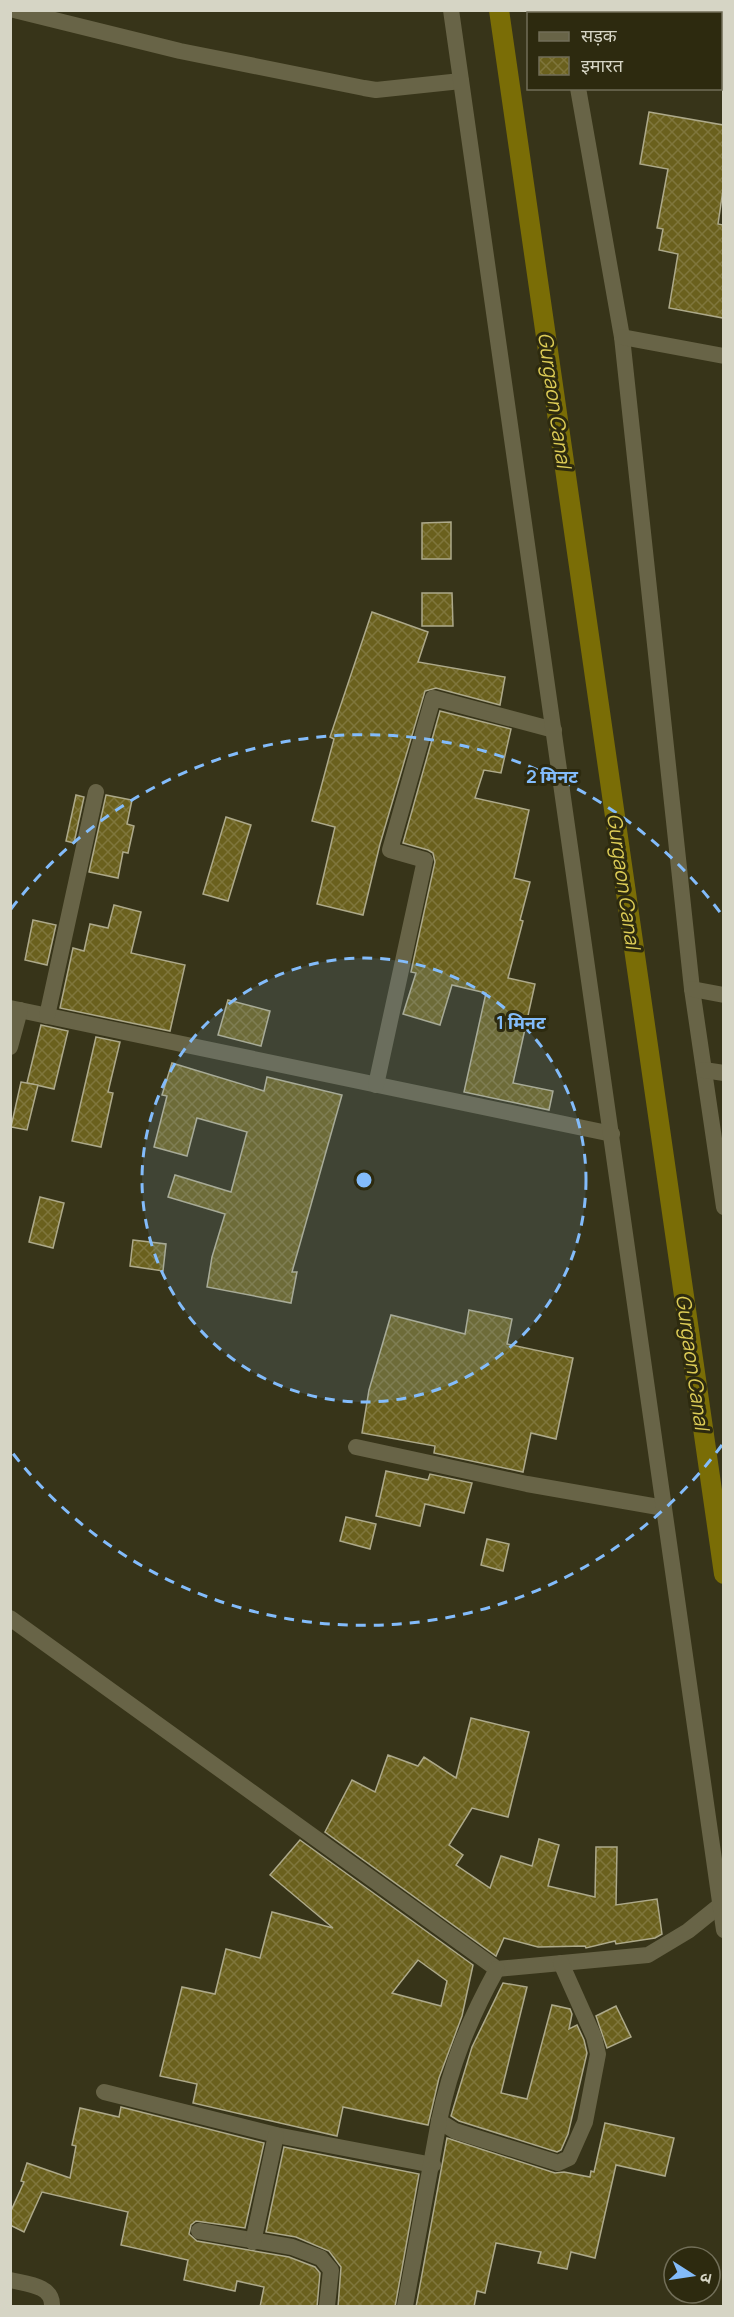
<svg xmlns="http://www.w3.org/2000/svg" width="734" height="2317" viewBox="0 0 734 2317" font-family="Manrope,'Noto Sans Devanagari',sans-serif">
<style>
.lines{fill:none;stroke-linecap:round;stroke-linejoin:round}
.canal{stroke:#7a6d06;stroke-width:20}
.building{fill:url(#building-cross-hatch);stroke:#ada98a;stroke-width:1.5;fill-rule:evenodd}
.minor{stroke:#686447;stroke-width:16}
.tertiary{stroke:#686447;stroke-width:16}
.ring{fill:none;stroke:#83bcfb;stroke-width:3;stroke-dasharray:10 8}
.labels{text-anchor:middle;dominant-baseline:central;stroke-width:6;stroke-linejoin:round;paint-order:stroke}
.water-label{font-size:20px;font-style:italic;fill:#ddcc56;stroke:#2d2a0f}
.centre{fill:#83bcfb;stroke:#2d2a0f;stroke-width:3}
.ring-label{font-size:18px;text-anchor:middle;font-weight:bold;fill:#83bcfb;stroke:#2d2a0f;stroke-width:6;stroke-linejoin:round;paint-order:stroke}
</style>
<defs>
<pattern id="building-cross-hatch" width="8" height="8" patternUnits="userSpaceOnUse" patternTransform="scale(1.5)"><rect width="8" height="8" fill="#6a601d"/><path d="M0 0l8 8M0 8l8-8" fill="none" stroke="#7f763c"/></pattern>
</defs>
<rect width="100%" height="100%" fill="#373419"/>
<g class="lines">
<polyline class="canal" points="499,10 724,1574"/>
</g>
<g class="building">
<polygon points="649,112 723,125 723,190 718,224 723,225 723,318 669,308 678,254 659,250 663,229 657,228 668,169 640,164"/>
<polygon points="451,522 451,559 422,559 422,523"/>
<polygon points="422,593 452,593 453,626 422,626"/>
<polygon points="372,612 428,632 418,662 505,677 500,705 436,688 425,691 380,844 363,915 317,904 335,827 312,821 334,739 330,737"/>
<polygon points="440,711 511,729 501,773 484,770 475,798 529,810 514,878 530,882 520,920 523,921 508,978 535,984 513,1083 553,1091 549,1110 464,1092 486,993 452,985 440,1025 403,1014 416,973 411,972 435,862 433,853 428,850 403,843"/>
<polygon points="76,795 84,797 74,843 66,841"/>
<polygon points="106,795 132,800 127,824 134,826 128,853 123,852 118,878 89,872"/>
<polygon points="226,817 251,825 228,901 203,894"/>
<polygon points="114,905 141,912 131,953 185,965 170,1031 60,1008 73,948 84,951 90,924 108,928"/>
<polygon points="33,920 56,925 47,965 25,960"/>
<polygon points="228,1000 270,1011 261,1046 218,1035"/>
<polygon points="41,1025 68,1031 54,1089 27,1083"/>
<polygon points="96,1037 120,1042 108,1092 113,1093 101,1147 72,1141"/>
<polygon points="172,1063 264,1091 267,1077 342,1095 292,1272 297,1272 291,1303 207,1287 212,1257 225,1214 168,1197 175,1175 231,1192 247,1132 197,1118 187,1156 154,1147 167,1096 162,1095"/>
<polygon points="21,1082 38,1085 27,1130 11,1127"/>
<polygon points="40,1197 64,1203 53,1248 29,1242"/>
<polygon points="133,1240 166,1244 163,1271 130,1266"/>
<polygon points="469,1310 512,1319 507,1344 573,1358 556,1439 531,1433 523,1472 434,1453 435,1446 362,1433 369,1390 391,1315 465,1334"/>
<polygon points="386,1471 428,1480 430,1474 472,1483 464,1513 425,1504 420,1526 376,1516"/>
<polygon points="346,1517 376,1524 370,1549 340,1541"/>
<polygon points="487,1539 509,1544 503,1571 481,1565"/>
<polygon points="471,1718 529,1732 508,1817 472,1808 449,1845 463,1855 456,1865 490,1888 501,1856 532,1866 539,1839 559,1845 548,1886 595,1897 596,1847 617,1847 616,1905 657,1899 662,1934 655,1938 616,1944 615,1941 586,1948 585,1946 538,1947 504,1938 496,1956 325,1832 352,1780 375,1792 388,1755 418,1766 424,1757 456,1778"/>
<path d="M300 1840 473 1965 462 2016 439 2078 428 2125 343 2107 337 2136 193 2103 197 2084 160 2076 182 1987 215 1994 226 1949 260 1958 272 1912 333 1928 270 1875ZM418 1960 447 1981 441 2006 392 1993Z"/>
<polygon points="503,1983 527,1987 501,2093 527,2099 552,2005 570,2009 572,2014 569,2029 577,2025 584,2040 587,2053 568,2134 561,2150 557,2152 459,2121 451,2116 472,2047"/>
<polygon points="616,2006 631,2037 607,2048 596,2016"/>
<polygon points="121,2107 264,2143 245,2228 196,2221 191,2225 189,2234 197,2241 289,2257 315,2267 320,2273 317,2307 260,2307 264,2287 237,2281 235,2291 184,2280 188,2260 121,2245 128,2212 42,2192 24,2232 10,2225 10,2213 24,2182 21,2181 27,2163 70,2178 76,2146 72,2145 80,2108 119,2117"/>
<polygon points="605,2123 674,2138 665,2176 616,2165 595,2258 571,2252 567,2269 538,2263 541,2252 496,2243 485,2293 477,2291 474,2307 416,2307 447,2138 555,2173 564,2172 590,2177 591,2171 594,2172"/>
<polygon points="284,2147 419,2174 395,2307 338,2307 341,2267 329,2251 296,2237 266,2232"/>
</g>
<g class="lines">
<g class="minor">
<polyline points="14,10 180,51 364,88 376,90 461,81"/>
<polyline points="564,10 564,14"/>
<polyline points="578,88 622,337 692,989 724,1207"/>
<polyline points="622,337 724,356"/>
<polyline points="692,989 724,995"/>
<polyline points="10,1008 612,1134"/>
<polyline points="47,1016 96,792"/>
<polyline points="10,1047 20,1010"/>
<polyline points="704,1070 724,1073"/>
<polyline points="376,1085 425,860 390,850 433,698 554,730"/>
<polyline points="356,1447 527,1484 664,1508"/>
<polyline points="10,1618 497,1969 648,1955 688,1931 724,1902"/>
<path d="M497 1969C469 2020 451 2064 439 2121L455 2131 558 2163 569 2158 585 2122 598 2054 594 2037 561 1963"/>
<polyline points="104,2092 276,2135 433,2165"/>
<polyline points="199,2231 292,2247 321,2258 331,2270 327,2306"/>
<polyline points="253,2242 276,2135"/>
<path d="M10 2280C26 2284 53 2285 52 2306"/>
<polyline points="405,2306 439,2121"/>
</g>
<polyline class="tertiary" points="451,10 724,1930"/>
</g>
<circle cx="364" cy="1180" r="222" fill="#83bcfb" fill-opacity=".12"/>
<g class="ring">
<circle cx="364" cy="1180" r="222"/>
<path d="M722 1445A445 445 0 0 1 11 1451M11 909A445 445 0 0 1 722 915"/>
</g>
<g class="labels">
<g class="water-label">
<text transform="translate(555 400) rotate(82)">Gurgaon Canal</text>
<text transform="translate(624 881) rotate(82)">Gurgaon Canal</text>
<text transform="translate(693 1362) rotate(82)">Gurgaon Canal</text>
</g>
</g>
<circle cx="364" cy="1180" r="9" class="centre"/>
<g class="ring-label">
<text x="552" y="783">2 मिनट</text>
<text x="521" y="1029">1 मिनट</text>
</g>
<rect width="734" height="2317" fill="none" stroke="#d6d5c5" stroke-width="24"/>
<rect x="527" y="12" width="195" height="78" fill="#2d2a0f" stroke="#716e58" stroke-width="1.5"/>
<rect x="539" y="32" width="30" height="9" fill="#686447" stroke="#716e58" stroke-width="1.5"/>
<text x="581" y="42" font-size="18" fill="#d6d5c5">सड़क</text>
<rect x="539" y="57" width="30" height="18" fill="url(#building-cross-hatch)" stroke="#716e58" stroke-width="1.5"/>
<text x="581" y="72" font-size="18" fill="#d6d5c5">इमारत</text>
<g transform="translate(692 2275) rotate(102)"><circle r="28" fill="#2d2a0f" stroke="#716e58" stroke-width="1.5"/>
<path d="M0-4.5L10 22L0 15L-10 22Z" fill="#83bcfb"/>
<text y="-9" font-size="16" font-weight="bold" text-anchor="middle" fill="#d6d5c5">उ</text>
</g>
</svg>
